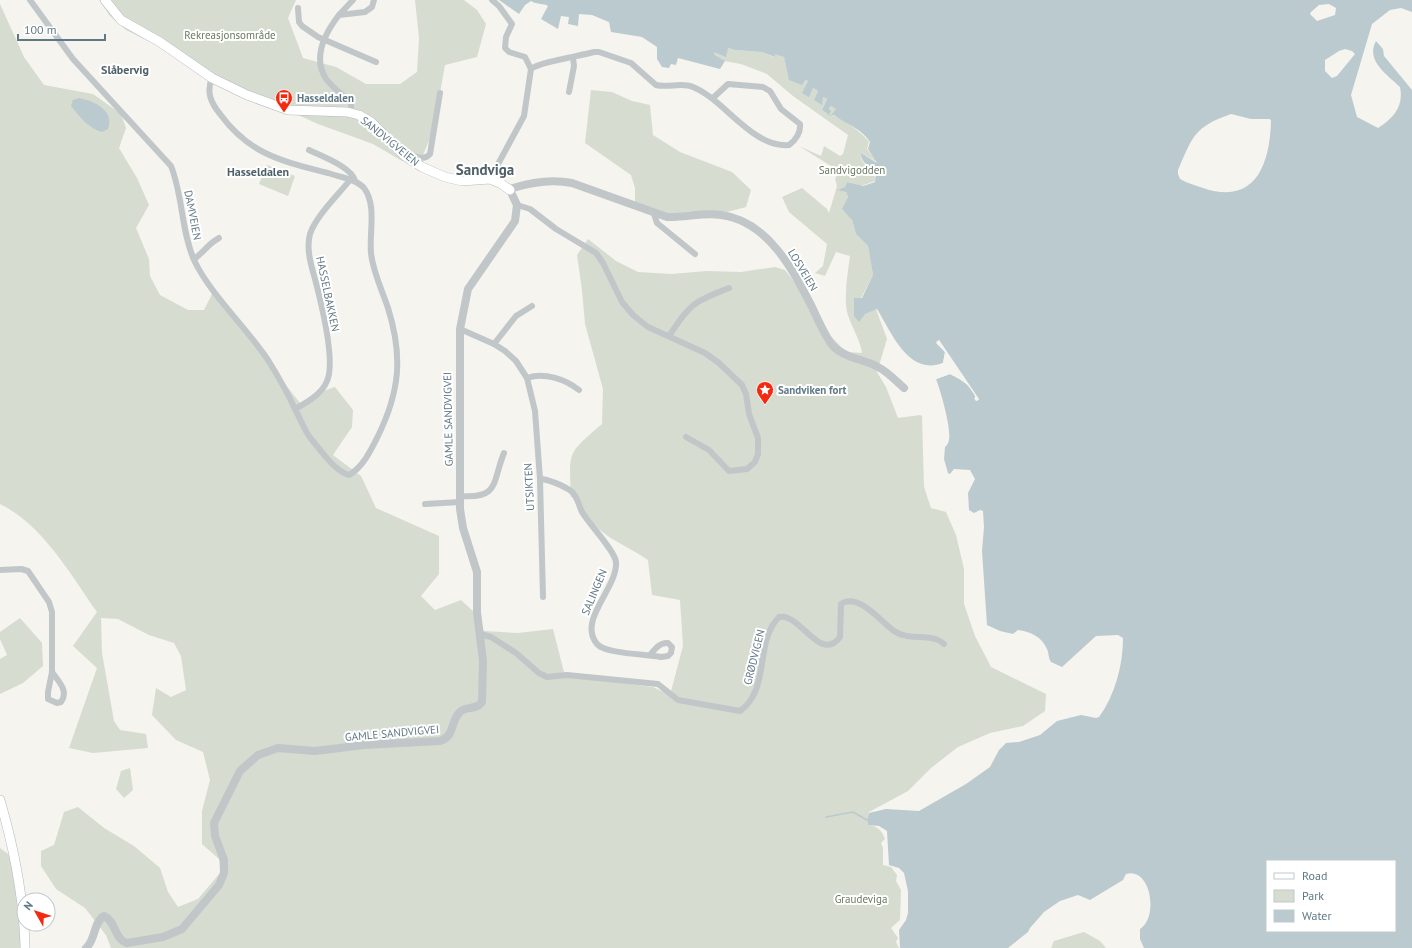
<svg xmlns="http://www.w3.org/2000/svg" width="1412" height="948" viewBox="0 0 1412 948" font-family="'PT Sans',sans-serif">
<style>
.green{fill:#d6dcd0}
.water{fill:#bbcace;fill-rule:evenodd}
.pier{fill:#f5f4ef}
.lines{fill:none;stroke-linecap:round;stroke-linejoin:round}
.stream{stroke:#bbcace;stroke-width:1.5}
.secondary-casing{stroke:#b3babd;stroke-width:10}
.minor{stroke:#c1c6c9;stroke-width:6}
.tertiary{stroke:#c1c6c9;stroke-width:8}
.secondary{stroke:#fff;stroke-width:9}
.labels{text-anchor:middle;dominant-baseline:central;stroke-width:4;stroke-linejoin:round;paint-order:stroke}
.park-label{font-size:11px;fill:#687a60;stroke:#fff}
.poi-label{font-size:11px;font-weight:bold;fill:#607884;stroke:#fff;text-anchor:start}
.street-label{font-size:11px;fill:#607884;stroke:#fff}
.neighbourhood-label{font-size:12px;font-weight:bold;fill:#4f6068;stroke:#fff}
.district-label{font-size:15px;font-weight:bold;fill:#4f6068;stroke:#fff}
</style>
<rect width="100%" height="100%" fill="#f5f4ef"/>
<g class="green">
<polygon points="99,0 296,0 288,18 303,58 336,67 366,84 400,84 417,72 419,38 415,0 464,0 477,10 486,24 477,57 445,65 433,131 423,155 402,161 373,144 318,124 287,110 255,100 166,50 126,30 110,16"/>
<path d="M0 4 24 57 44 85 93 94 121 114 126 128 119 148 137 178 149 205 136 228 149 259 150 276 160 295 188 310H204L212 294 205 282 300 403 323 391 335 387 353 410 352 427 333 455 361 476 376 508 439 536V574L421 596 435 610 461 600 474 612 484 631 518 633 553 629 565 676 653 687 670 695 683 646 680 600 652 595 648 560C617 539 593 536 578 498L571 497C569 451 567 454 602 424L603 389 585 324 582 290 577 255 588 239 616 261 638 272 672 274 706 271 741 272 775 267 785 270 806 297 822 327 846 352 862 353C860 339 852 328 848 315 843 301 848 271 850 256L836 252 825 276 815 273 823 266 827 244 789 212 782 197 802 188 827 209 829 213 837 186 835 179 839 171 799 146 821 156 824 146 840 156 843 154 848 135 793 96 767 74 741 64 724 61 715 55 714 52 728 48 735 50 761 52 774 57 775 53 784 57 788 74 808 81 803 93 813 88 818 91 814 100H822L823 97 827 99 822 110 827 114 831 106 836 109 831 115C840 116 864 134 869 142L867 149 877 162 861 153C859 168 876 164 875 181L861 186 847 182 845 187 838 190 846 192 848 197 843 210 847 213 852 220 856 234 868 246 873 275 861 298 865 314 876 309 887 339 877 372 886 387 898 418 920 415 922 416 924 487 931 508 946 512 956 535 964 569V604L975 636 991 667 1046 694 1045 711 1023 726 990 733 958 747 931 768 908 791 869 812 867 820 868 825C878 826 882 831 885 839L881 843 883 848V865L891 867 897 875 896 881 901 890 900 920 891 928 898 938 896 942 899 948H111L106 935 85 908 56 889 41 866V851L54 845 64 812 78 807 104 828 134 846 160 868 168 892 178 907 198 899 220 873 219 859 202 844V811L210 780 203 752 176 740 152 715 156 688 171 697 186 690 181 656 174 643 149 635 118 619 101 618 102 653 114 721 120 730 146 734 148 748 93 753 69 748 97 668 73 646 97 612C70 574 43 525 0 504Z"/>
<polygon points="591,90 612,92 632,101 650,105 653,135 680,152 732,172 751,190 746,207 727,212 666,216 635,203 635,188 631,175 585,143"/>
<polygon points="267,165 295,176 288,196 259,184"/>
<polygon points="20,618 42,643 43,666 23,683 0,694 0,659 7,655 0,639 0,632"/>
<polygon points="130,768 133,790 124,798 116,789 121,771"/>
<polygon points="0,848 12,857 26,948 0,948"/>
<polygon points="1084,932 1100,941 1106,948 1051,948 1054,941"/>
</g>
<g class="water">
<path d="M499 0H1412V12L1401 8 1390 10 1372 24 1351 95 1357 117 1378 128C1394 118 1404 106 1400 87 1388 75 1365 61 1376 41L1383 49 1384 56 1412 90V948H1144L1140 939V929C1159 917 1151 867 1126 874L1123 880 1090 900 1078 895 1060 901 1044 912 1030 928 1028 932 1008 948H900L899 930 906 920 908 913V891L904 873 899 868 889 865 887 831 879 826 868 825 867 820 869 813 886 809 919 811 966 784 990 767 999 750 1006 743 1019 742 1040 735 1057 721 1081 715 1096 718 1099 717C1115 695 1123 665 1123 638L1118 635 1096 636 1062 667 1051 662C1048 657 1049 653 1047 649 1041 636 1031 632 1018 630L1013 634 1000 631 987 625 982 551 984 527 983 511 980 510 974 513 969 510 968 493 975 479 970 470 954 469 950 474 948 473 944 459 945 447C947 445 949 443 949 439 951 427 941 392 936 379L950 374C961 380 975 387 976 401L979 400 939 340 936 343 945 352 943 363C908 376 892 333 877 309L865 314 859 322 854 316V298H862L873 275 868 246 856 234 852 220 842 209 848 197 846 192 837 190 845 187 847 182 863 186 875 182 876 173C871 166 860 163 861 153L877 163 868 149 870 142C862 129 846 124 834 115L830 116 836 109 831 106 829 109 831 111 829 115 822 110 827 99 823 97 822 105 814 100 818 91 813 88 809 97 802 93 808 81 805 80 802 85 789 80 784 57 775 54V57L761 52 735 50 728 48 726 57 714 52 715 55 725 61 720 69 678 58 676 65 671 64 669 68 662 67 657 59V47L642 37 611 32 609 22 592 15 579 14 578 26 568 24 569 17 561 16 558 29 541 19 548 6C544 3 537 5 531 1L525 5 519 14ZM1329 4 1336 8 1335 15 1317 21 1310 14 1311 12 1319 5ZM1345 49 1352 51 1355 54 1337 76 1332 78 1325 71V60L1339 51ZM1231 114 1251 119H1270L1271 121C1270 163 1256 206 1203 188 1195 185 1187 183 1180 179L1178 174V170C1193 136 1194 127 1231 114ZM1267 861H1395V931H1267Z"/>
<path d="M79 98C94 101 115 110 108 129L102 132C89 129 79 116 71 106L73 100Z"/>
</g>
<polygon class="pier" points="939,340 979,399 976,401 974,398 976,397 965,381 950,374 934,380 935,377 950,372 962,378 946,354 944,364 934,368 931,368 943,363 945,352 936,342"/>
<g class="lines">
<polyline class="stream" points="826,817 853,812 867,820"/>
<defs>
<g id="secondary">
<polyline points="105,0 121,20 160,42 212,78 247,95 288,110 347,112 359,115 371,122 405,156 422,167 445,177 462,181 490,179 500,183 510,190"/>
<path d="M0 800C14 848 24 898 25 948"/>
</g>
</defs>
<use href="#secondary" class="secondary-casing"/>
<g class="minor">
<path d="M30 0 73 59 171 166C183 196 181 230 194 260 210 294 246 327 268 360 278 376 288 394 296 411 301 420 305 432 312 440 321 451 335 471 349 475 363 467 371 450 378 436 400 391 403 356 388 308 382 290 373 272 371 253 369 233 377 205 364 188 356 179 340 177 328 173 282 161 250 155 220 114 211 103 206 92 212 78"/>
<polyline points="492,0 499,6 512,24 506,37 505,48 509,52 525,57 531,69"/>
<polyline points="298,8 299,22 302,26 318,37 376,62"/>
<polyline points="339,15 353,0"/>
<polyline points="569,92 574,66 573,58"/>
<path d="M351 113V103C343 95 333 88 326 79 312 57 325 33 339 15L365 12 372 7 374 0"/>
<path d="M309 150C321 156 352 167 355 181"/>
<path d="M407 155C415 155 423 162 430 154L440 93"/>
<path d="M490 179 524 116 531 69C539 62 580 56 594 52H599L631 63 656 85C668 88 682 82 693 87 725 100 752 148 789 145 796 140 801 132 800 124L781 109 770 91 763 87 728 84 713 98"/>
<polyline points="517,205 530,209 556,229 596,253 603,263 622,302 633,315 648,327 705,353 719,363 742,385 746,394 749,414 758,438 758,454 755,462 747,469 729,471 709,450 686,437"/>
<polyline points="654,214 657,223 695,254"/>
<path d="M194 259C203 253 209 243 219 238"/>
<polyline points="460,329 494,344 505,351 516,361 527,378 535,411 540,479 543,597"/>
<path d="M669 336C690 304 693 302 729 288"/>
<polyline points="494,344 516,316 532,306"/>
<path d="M527 378C544 372 565 379 579 390"/>
<path d="M295 409C306 403 322 394 327 381 336 361 321 302 315 279 311 265 306 249 310 234 316 216 338 195 350 180"/>
<path d="M540 479C548 479 564 486 571 491 578 497 578 504 582 512 589 524 615 551 616 562 618 588 577 620 597 644 605 654 647 654 661 657L668 656 671 653 672 647 668 643C660 642 655 649 650 655"/>
<path d="M460 496C500 499 492 482 504 453"/>
<polyline points="425,504 460,502"/>
<path d="M0 570 21 569 28 571 49 602 52 612V672L48 692V699L57 703 61 702C69 691 59 682 52 672"/>
<path d="M480 634 491 637 516 653 539 673 547 677 567 675 658 684 678 700 740 711C771 689 754 642 779 617 800 612 820 664 840 637L841 604C858 592 881 622 894 631 909 642 932 632 944 644"/>
</g>
<path class="tertiary" d="M86 948C96 940 93 922 104 916 116 921 114 939 127 943L163 937 182 929 219 885 224 873V860L215 836 214 823 240 771 258 755 278 748 315 751 364 745 440 741C455 736 450 723 459 713 465 705 476 711 482 702L483 661 477 612V572L463 528 460 509V329L468 289 515 221 517 205 510 190 513 188C532 182 552 179 572 183L667 217C685 218 703 212 721 215 768 221 793 270 812 307 818 320 824 334 832 345 844 358 863 359 878 367 888 372 896 381 904 388"/>
<use href="#secondary" class="secondary"/>
</g>
<defs>
<symbol id="bus-pin" viewBox="-11 -11 22 30"><path d="M0 17L-7.5 6A9.5 9.5 0 1 1 7.5 6Z" fill="#f32a11" stroke="#fff"/><path d="M-5-6H5V4H4V6H2V4H-2V6H-4V4H-5ZM-3.5-4V0h7V-4ZM-3.5 1.2v1.5H-2V1.2ZM2 1.2v1.5H3.5V1.2Z" fill="#fff"/></symbol>
<symbol id="sight-pin" viewBox="-11 -11 22 30"><path d="M0 17L-7.5 6A9.5 9.5 0 1 1 7.5 6Z" fill="#f32a11" stroke="#fff"/><path d="M0-6L1.8-2.2L6-1.7L2.9 1.2L3.7 5.4L0 3.3L-3.7 5.4L-2.9 1.2L-6-1.7L-1.8-2.2Z" fill="#fff"/></symbol>
</defs>
<g fill-rule="evenodd">
<use href="#bus-pin" x="274" y="88" width="20" height="27"/>
<use href="#sight-pin" x="755" y="380" width="20" height="27"/>
</g>
<g class="labels">
<g class="park-label">
<text x="230" y="35">Rekreasjonsområde</text>
<text x="852" y="170">Sandvigodden</text>
<text x="861" y="899">Graudeviga</text>
</g>
<g class="poi-label">
<text x="297" y="98">Hasseldalen</text>
<text x="778" y="390">Sandviken fort</text>
</g>
<g class="street-label">
<text transform="translate(390 141) rotate(39)">SANDVIGVEIEN</text>
<text transform="translate(193 215) rotate(79)">DAMVEIEN</text>
<text transform="translate(803 270) rotate(59)">LOSVEIEN</text>
<text transform="translate(328 294) rotate(78)">HASSELBAKKEN</text>
<text transform="translate(448 419) rotate(-91)">GAMLE SANDVIGVEI</text>
<text transform="translate(529 487) rotate(-93)">UTSIKTEN</text>
<text transform="translate(594 592) rotate(-67)">SALINGEN</text>
<text transform="translate(754 657) rotate(-76)">GRØDVIGEN</text>
<text transform="translate(392 733) rotate(-5)">GAMLE SANDVIGVEI</text>
</g>
<g class="neighbourhood-label">
<text x="125" y="69">Slåbervig</text>
<text x="258" y="171">Hasseldalen</text>
</g>
<g class="district-label">
<text x="485" y="169">Sandviga</text>
</g>
</g>
<rect x="1266" y="860" width="130" height="72" fill="#ffffff" stroke="#bfc9ce"/>
<rect x="1274" y="873" width="20" height="6" fill="#ffffff" stroke="#bfc9ce"/>
<text x="1302" y="880" font-size="12" fill="#607884">Road</text>
<rect x="1274" y="890" width="20" height="12" fill="#d6dcd0" stroke="#bfc9ce"/>
<text x="1302" y="900" font-size="12" fill="#607884">Park</text>
<rect x="1274" y="910" width="20" height="12" fill="#bbcace" stroke="#bfc9ce"/>
<text x="1302" y="920" font-size="12" fill="#607884">Water</text>
<g transform="translate(36 912) rotate(309)"><circle r="19" fill="#ffffff" stroke="#bfc9ce"/>
<path d="M0-3L7 15L0 10L-7 15Z" fill="#f32a11"/>
<text y="-6" font-size="11" font-weight="bold" text-anchor="middle" fill="#607884">N</text>
</g>
<path d="M18 34v6h87v-6" fill="none" stroke="#607884" stroke-width="2"/>
<text x="24" y="34" font-size="12" fill="#607884" stroke="#ffffff" stroke-width="3" paint-order="stroke">100 m</text>
</svg>
